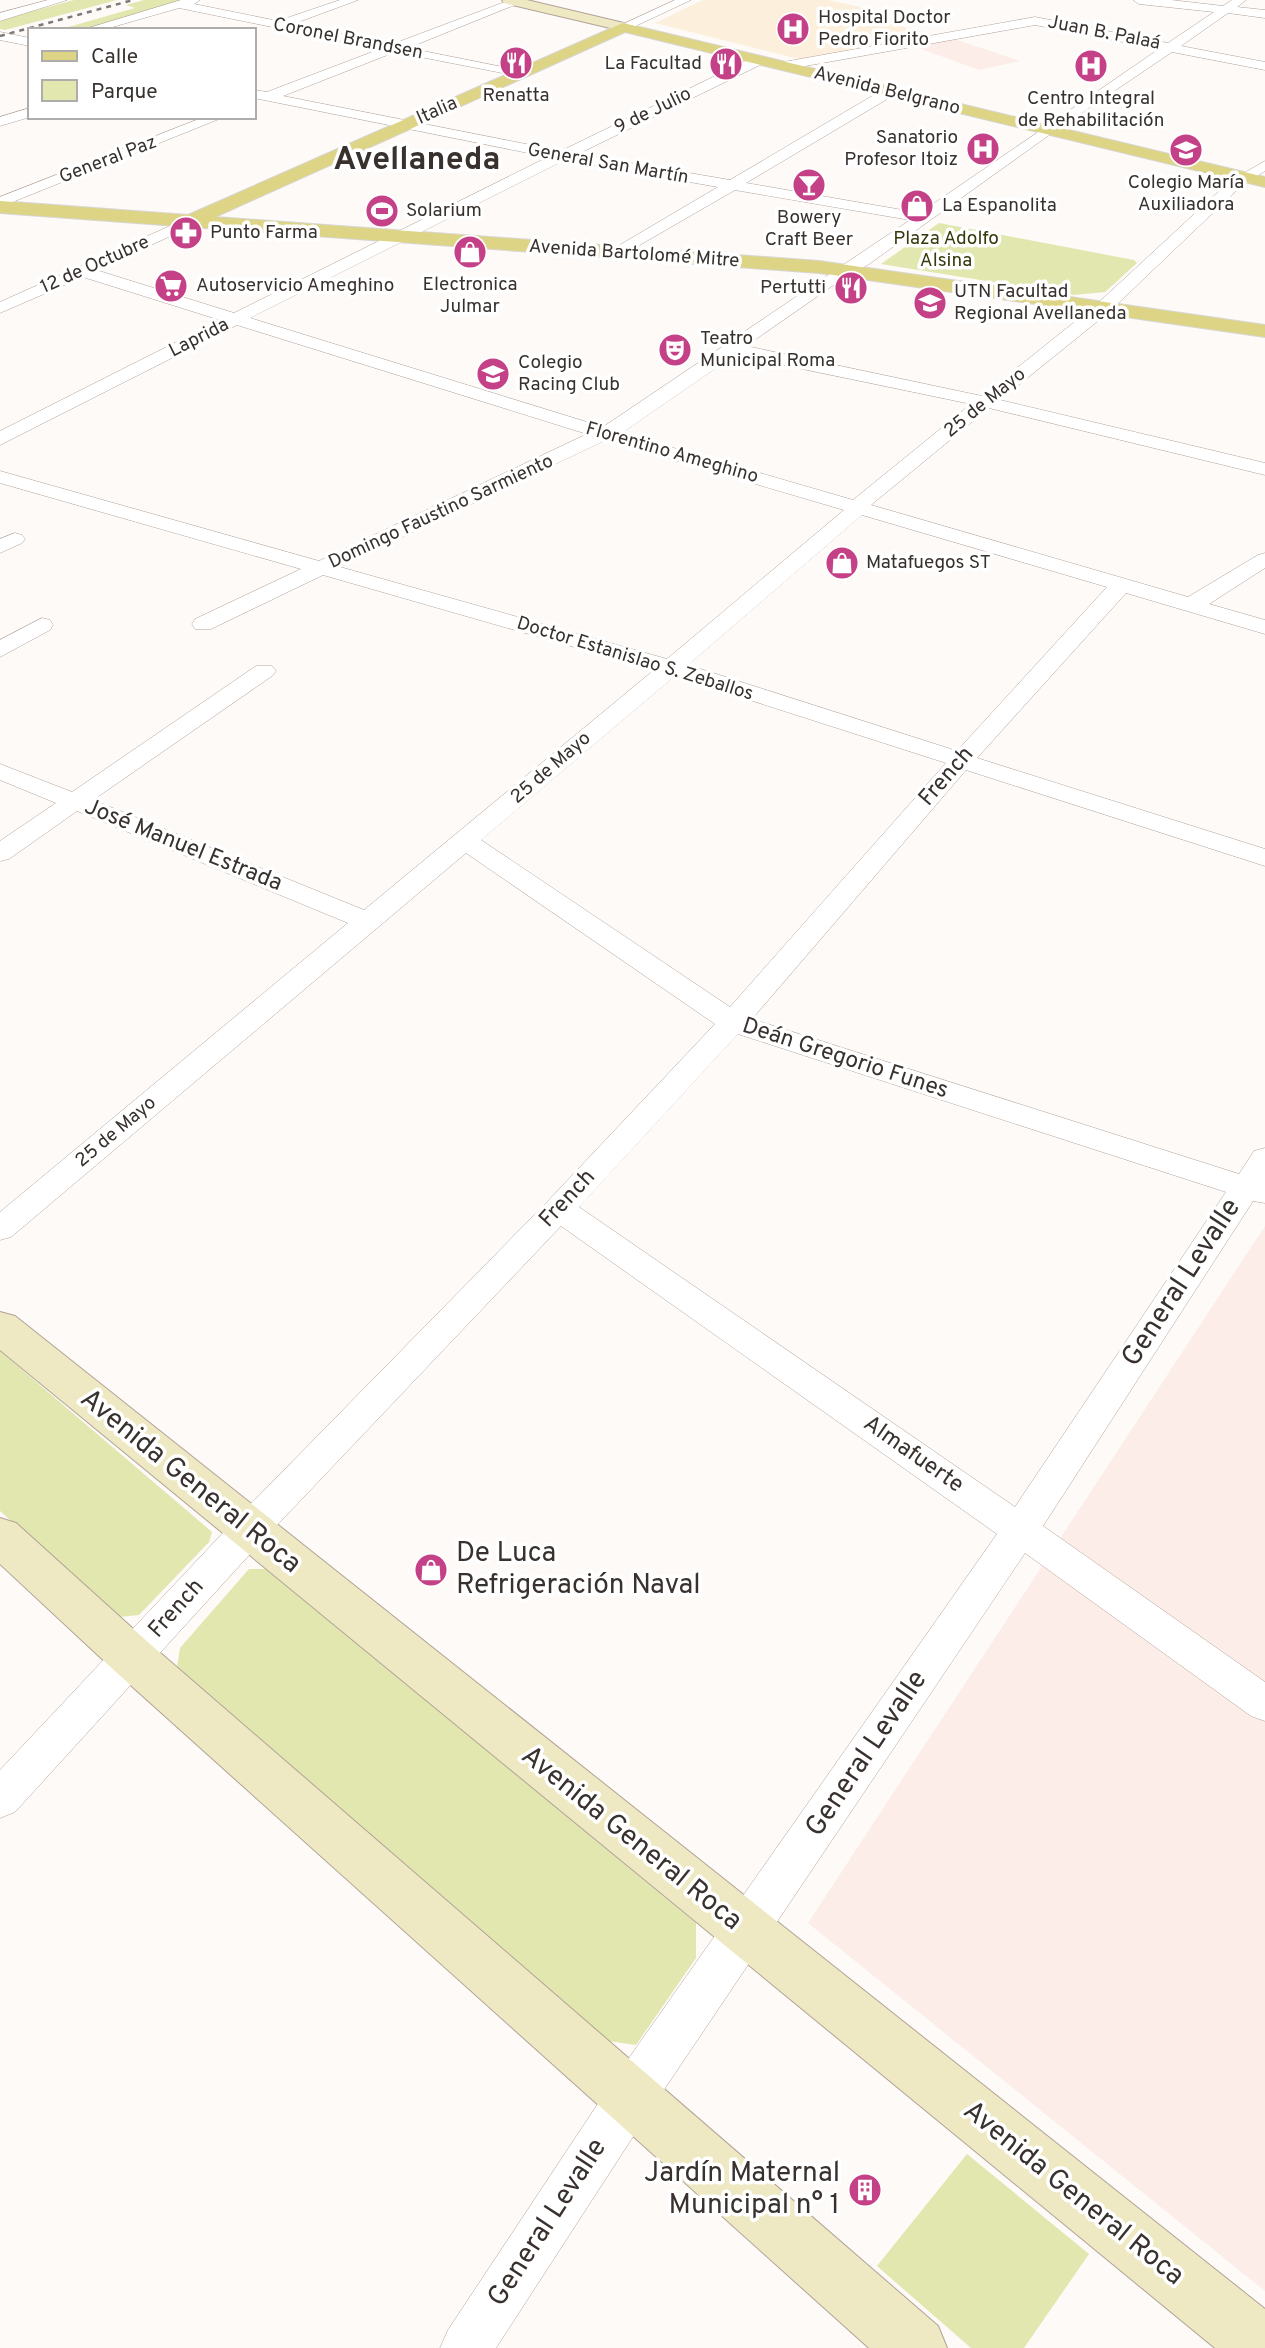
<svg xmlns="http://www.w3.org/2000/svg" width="1265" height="2348" viewBox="0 0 1265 2348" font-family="Overpass,sans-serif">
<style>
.industrial{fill:#fcede8}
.medical{fill:#fcefdb}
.green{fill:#e1e7af}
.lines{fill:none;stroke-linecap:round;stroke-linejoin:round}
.minor-casing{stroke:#b2a298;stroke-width:1}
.secondary-casing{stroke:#b2a298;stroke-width:2}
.primary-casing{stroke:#d7d6d5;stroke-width:2}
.minor{fill:#fff;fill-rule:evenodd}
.secondary{fill:#eee9c2;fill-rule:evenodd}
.primary{fill:#ddd485;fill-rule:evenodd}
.rail{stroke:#7e7976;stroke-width:2.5;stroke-dasharray:5 5;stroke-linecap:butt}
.labels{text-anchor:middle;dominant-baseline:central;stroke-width:7;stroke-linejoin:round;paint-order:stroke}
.far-poi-label{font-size:19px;fill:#38312e;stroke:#fff;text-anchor:start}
.far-street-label{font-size:19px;fill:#38312e;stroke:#fff}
.far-park-label{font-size:19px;fill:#37390b;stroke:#fff}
.street-label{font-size:23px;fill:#38312e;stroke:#fff}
.near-street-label{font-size:28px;fill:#38312e;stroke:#fff}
.near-poi-label{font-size:28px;fill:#38312e;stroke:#fff;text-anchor:start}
.far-town-label{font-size:32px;font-weight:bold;fill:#38312e;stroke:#fff}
</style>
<rect width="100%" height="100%" fill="#fdfaf8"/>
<g class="industrial">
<polygon points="954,39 1020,61 979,70 913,46"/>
<polygon points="1265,1226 1265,2291 808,1923"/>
</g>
<polygon class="medical" points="703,0 828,0 874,10 859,16 932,34 799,59 655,23"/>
<g class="green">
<polygon points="74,0 117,0 5,30 0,29 0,20"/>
<polygon points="144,0 189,0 82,30 58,30 135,8 126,5"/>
<polygon points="939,223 1134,260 1137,263 1105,292 1074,295 881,264"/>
<polygon points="0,1351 212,1532 209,1542 139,1615 119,1617 0,1511"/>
<polygon points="249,1569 268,1569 696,1923 696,1958 636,2045 608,2041 177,1667 180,1648"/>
<polygon points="967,2154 1089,2254 1024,2348 971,2348 877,2266"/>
</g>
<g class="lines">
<defs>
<g id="minor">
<polygon points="48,0 67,0 0,21 0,13"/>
<path d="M181 0H200L194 4 278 21 340 0H358L293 24 393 44 510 0H527L408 48 523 71V77L395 52 283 96 561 151 754 57H764V63L578 154 730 180 884 89H894V95L746 183 920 213 1159 49 1035 25 783 70 777 66 778 63 1035 17 1168 43 1214 12 1139 4 1133 0H1171L1223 6 1232 0H1246L1237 7 1265 10V18L1228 13 1181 46 1265 62V70L1172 52 1052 133 869 264 838 282 746 346 982 396 1097 304 1230 181 1265 161V171L1240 187 1109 312 1000 400 1265 463V475L989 408 871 505 1188 597 1258 555 1265 553V568L1209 604 1265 620V634L1126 593 977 758 1265 849V866L966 770 752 1019 1239 1174 1254 1151 1265 1148V1203L1253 1201 1043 1526 1265 1682V1721L1251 1716 1025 1553 649 2112 496 2348H440L448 2330 615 2078 997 1534 561 1226 262 1541 15 1812 0 1818V1770L236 1519 548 1201 715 1024 466 853 11 1237 0 1240V1212L348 923 77 811 9 859 0 861V841L56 803 0 780V764L72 792 256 666H272L276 671 272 676 93 800 364 910 654 670 323 575 211 629H195L192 624 195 619 301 569 0 483V471L319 561 587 434 237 325 0 445V431L220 320 83 277 0 313V302L190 217 198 222 195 225 96 270 234 313 548 157 254 98V90L267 92 380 49 179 8 102 30H82ZM565 160 718 187 613 249 611 252 619 257 735 190 910 220 603 427 250 318ZM735 355 971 404 853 500 622 433ZM606 440 844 510 667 659 340 567ZM862 515 1107 587 957 751 688 665ZM675 676 946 763 730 1007 481 840ZM738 1034 1226 1192 1015 1507 579 1207Z"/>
<polygon points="675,0 691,0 627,30 617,27"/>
<polygon points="0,32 30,38 30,46 0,40"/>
<polygon points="30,108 30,117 0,126 0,117"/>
<polygon points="204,117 224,117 0,207 0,197"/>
<polygon points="15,533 22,535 25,539 22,543 0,553 0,539"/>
<polygon points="42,618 50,620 53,625 50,630 0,657 0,640"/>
</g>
<g id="secondary">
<polygon points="502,0 527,0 628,24 630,27 623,31 504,3"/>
<polygon points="0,1312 15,1316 1265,2309 1265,2348 1215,2348 0,1350"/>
<polygon points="0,1518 16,1523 150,1644 938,2326 947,2348 869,2348 116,1672 0,1564"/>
</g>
<polygon id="primary" points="623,23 1265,177 1265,187 625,32 215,217 819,261 1265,325 1265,337 819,273 0,213 0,201 188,215"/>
</defs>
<use href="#minor" class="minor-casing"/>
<use href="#secondary" class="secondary-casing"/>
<use href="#primary" class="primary-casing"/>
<use href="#minor" class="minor"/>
<use href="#secondary" class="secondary"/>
<use href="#primary" class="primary"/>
<polyline class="rail" points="0,36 133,0"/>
</g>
<defs>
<symbol id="hospital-disc" viewBox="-11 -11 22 22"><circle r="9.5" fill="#c54187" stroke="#fff"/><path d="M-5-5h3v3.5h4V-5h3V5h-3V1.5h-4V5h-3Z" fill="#fff"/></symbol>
<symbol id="restaurant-disc" viewBox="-11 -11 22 22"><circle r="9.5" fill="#c54187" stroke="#fff"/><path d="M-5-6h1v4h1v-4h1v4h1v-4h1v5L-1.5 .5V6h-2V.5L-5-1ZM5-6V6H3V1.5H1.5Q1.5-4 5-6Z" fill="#fff"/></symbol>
<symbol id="school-disc" viewBox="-11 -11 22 22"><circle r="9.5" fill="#c54187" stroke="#fff"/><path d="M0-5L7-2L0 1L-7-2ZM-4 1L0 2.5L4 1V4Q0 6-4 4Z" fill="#fff"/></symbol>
<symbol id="bar-disc" viewBox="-11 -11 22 22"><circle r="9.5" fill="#c54187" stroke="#fff"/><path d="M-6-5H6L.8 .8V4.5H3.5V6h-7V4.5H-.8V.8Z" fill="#fff"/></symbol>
<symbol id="shop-disc" viewBox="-11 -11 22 22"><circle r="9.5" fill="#c54187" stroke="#fff"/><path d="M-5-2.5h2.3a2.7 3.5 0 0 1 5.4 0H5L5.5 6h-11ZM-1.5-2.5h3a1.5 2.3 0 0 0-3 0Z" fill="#fff"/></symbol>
<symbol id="stadium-disc" viewBox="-11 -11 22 22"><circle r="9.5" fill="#c54187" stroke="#fff"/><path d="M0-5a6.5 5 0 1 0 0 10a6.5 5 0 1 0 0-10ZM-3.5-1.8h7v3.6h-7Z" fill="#fff"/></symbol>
<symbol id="pharmacy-disc" viewBox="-11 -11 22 22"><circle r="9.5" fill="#c54187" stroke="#fff"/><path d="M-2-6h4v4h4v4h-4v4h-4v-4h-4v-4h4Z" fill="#fff"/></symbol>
<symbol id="supermarket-disc" viewBox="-11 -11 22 22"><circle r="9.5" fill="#c54187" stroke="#fff"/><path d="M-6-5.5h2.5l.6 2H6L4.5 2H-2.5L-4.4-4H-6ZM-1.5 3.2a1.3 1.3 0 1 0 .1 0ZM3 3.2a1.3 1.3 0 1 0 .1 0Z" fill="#fff"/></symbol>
<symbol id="university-disc" viewBox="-11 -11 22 22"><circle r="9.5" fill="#c54187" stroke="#fff"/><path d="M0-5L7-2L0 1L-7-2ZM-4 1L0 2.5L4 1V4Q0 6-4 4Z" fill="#fff"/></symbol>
<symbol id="theatre-disc" viewBox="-11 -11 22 22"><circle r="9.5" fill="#c54187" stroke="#fff"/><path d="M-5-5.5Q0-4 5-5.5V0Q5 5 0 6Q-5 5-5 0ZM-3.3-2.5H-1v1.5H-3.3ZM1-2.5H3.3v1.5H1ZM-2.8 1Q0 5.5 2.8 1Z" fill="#fff"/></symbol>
<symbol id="building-disc" viewBox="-11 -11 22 22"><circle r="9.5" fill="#c54187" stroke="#fff"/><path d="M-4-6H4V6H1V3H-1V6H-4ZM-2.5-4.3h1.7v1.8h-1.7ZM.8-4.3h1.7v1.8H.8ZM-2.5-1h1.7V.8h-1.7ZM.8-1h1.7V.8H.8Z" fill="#fff"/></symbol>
</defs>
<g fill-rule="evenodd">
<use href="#hospital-disc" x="774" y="10" width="38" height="38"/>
<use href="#restaurant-disc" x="497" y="44" width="38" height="38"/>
<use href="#restaurant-disc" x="707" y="45" width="38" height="38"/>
<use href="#hospital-disc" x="1072" y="47" width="38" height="38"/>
<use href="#hospital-disc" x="964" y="130" width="38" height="38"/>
<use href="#school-disc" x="1167" y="131" width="38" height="38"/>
<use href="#bar-disc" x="790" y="166" width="38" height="38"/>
<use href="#shop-disc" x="898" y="187" width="38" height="38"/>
<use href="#stadium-disc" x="363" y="192" width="38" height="38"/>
<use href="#pharmacy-disc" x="167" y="214" width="38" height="38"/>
<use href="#shop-disc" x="451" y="233" width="38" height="38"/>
<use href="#supermarket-disc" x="152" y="267" width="38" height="38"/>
<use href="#restaurant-disc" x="832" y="269" width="38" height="38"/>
<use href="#university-disc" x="911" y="284" width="38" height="38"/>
<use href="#theatre-disc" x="656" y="331" width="38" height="38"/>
<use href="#school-disc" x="474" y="355" width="38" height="38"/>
<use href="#shop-disc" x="823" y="544" width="38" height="38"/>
<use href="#shop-disc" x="412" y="1551" width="38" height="38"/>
<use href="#building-disc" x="846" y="2171" width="38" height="38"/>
</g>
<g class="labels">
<g class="far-poi-label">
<text x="818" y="18">Hospital Doctor<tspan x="818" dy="22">Pedro Fiorito</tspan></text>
<text x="702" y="64" text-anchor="end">La Facultad</text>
<text x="516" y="96" text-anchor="middle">Renatta</text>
<text x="1091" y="99" text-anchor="middle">Centro Integral<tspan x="1091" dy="22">de Rehabilitación</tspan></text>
<text x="958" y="138" text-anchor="end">Sanatorio<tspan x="958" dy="22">Profesor Itoiz</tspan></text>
<text x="1186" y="183" text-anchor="middle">Colegio María<tspan x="1186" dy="22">Auxiliadora</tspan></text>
<text x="942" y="206">La Espanolita</text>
<text x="406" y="211">Solarium</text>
<text x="809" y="218" text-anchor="middle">Bowery<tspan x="809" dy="22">Craft Beer</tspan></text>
<text x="210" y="233">Punto Farma</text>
<text x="470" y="285" text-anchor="middle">Electronica<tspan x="470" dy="22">Julmar</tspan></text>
<text x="196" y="286">Autoservicio Ameghino</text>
<text x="826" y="288" text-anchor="end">Pertutti</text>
<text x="954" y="292">UTN Facultad<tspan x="954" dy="22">Regional Avellaneda</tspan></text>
<text x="700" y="339">Teatro<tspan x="700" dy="22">Municipal Roma</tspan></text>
<text x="518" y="363">Colegio<tspan x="518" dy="22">Racing Club</tspan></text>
<text x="866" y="563">Matafuegos ST</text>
</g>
<g class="far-street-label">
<text transform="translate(1104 33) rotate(11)">Juan B. Palaá</text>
<text transform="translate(348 39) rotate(11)">Coronel Brandsen</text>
<text transform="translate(887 91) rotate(14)">Avenida Belgrano</text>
<text transform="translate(437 111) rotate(-24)">Italia</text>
<text transform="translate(653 111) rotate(-26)">9 de Julio</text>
<text transform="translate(108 160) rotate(-21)">General Paz</text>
<text transform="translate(608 164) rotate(10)">General San Martín</text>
<text transform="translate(634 254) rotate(4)">Avenida Bartolomé Mitre</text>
<text transform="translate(95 265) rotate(-24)">12 de Octubre</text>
<text transform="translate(199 338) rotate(-27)">Laprida</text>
<text transform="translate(985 403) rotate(-39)">25 de Mayo</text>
<text transform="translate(672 453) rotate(16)">Florentino Ameghino</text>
<text transform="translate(441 512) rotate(-25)">Domingo Faustino Sarmiento</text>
<text transform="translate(635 659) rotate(17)">Doctor Estanislao S. Zeballos</text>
<text transform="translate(551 768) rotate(-41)">25 de Mayo</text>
<text transform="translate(116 1132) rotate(-40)">25 de Mayo</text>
</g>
<g class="far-park-label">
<text x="946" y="239">Plaza Adolfo<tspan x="946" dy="22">Alsina</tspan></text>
</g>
<g class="street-label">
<text transform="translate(947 777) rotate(-49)">French</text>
<text transform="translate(183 846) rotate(22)">José Manuel Estrada</text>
<text transform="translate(845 1059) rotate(18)">Deán Gregorio Funes</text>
<text transform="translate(568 1199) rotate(-47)">French</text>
<text transform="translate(913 1455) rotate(35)">Almafuerte</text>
<text transform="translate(177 1609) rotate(-48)">French</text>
</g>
<g class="near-street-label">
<text transform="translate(1182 1283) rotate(-57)">General Levalle</text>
<text transform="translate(190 1482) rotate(39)">Avenida General Roca</text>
<text transform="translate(867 1754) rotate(-56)">General Levalle</text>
<text transform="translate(631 1839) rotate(39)">Avenida General Roca</text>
<text transform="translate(1073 2194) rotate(39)">Avenida General Roca</text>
<text transform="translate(548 2223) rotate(-57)">General Levalle</text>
</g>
<g class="near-poi-label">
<text x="456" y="1554">De Luca<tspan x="456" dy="32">Refrigeración Naval</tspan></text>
<text x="840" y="2174" text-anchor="end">Jardín Maternal<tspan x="840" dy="32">Municipal n° 1</tspan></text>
</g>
<g class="far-town-label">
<text x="417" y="161">Avellaneda</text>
</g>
</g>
<rect x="28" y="28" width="228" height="91" fill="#ffffff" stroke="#afadab" stroke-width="2"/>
<rect x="42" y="51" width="35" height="10" fill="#ddd485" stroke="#afadab" stroke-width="2"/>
<text x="91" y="63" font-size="21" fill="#38312e">Calle</text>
<rect x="42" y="80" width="35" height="21" fill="#e1e7af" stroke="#afadab" stroke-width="2"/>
<text x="91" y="98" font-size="21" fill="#38312e">Parque</text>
</svg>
